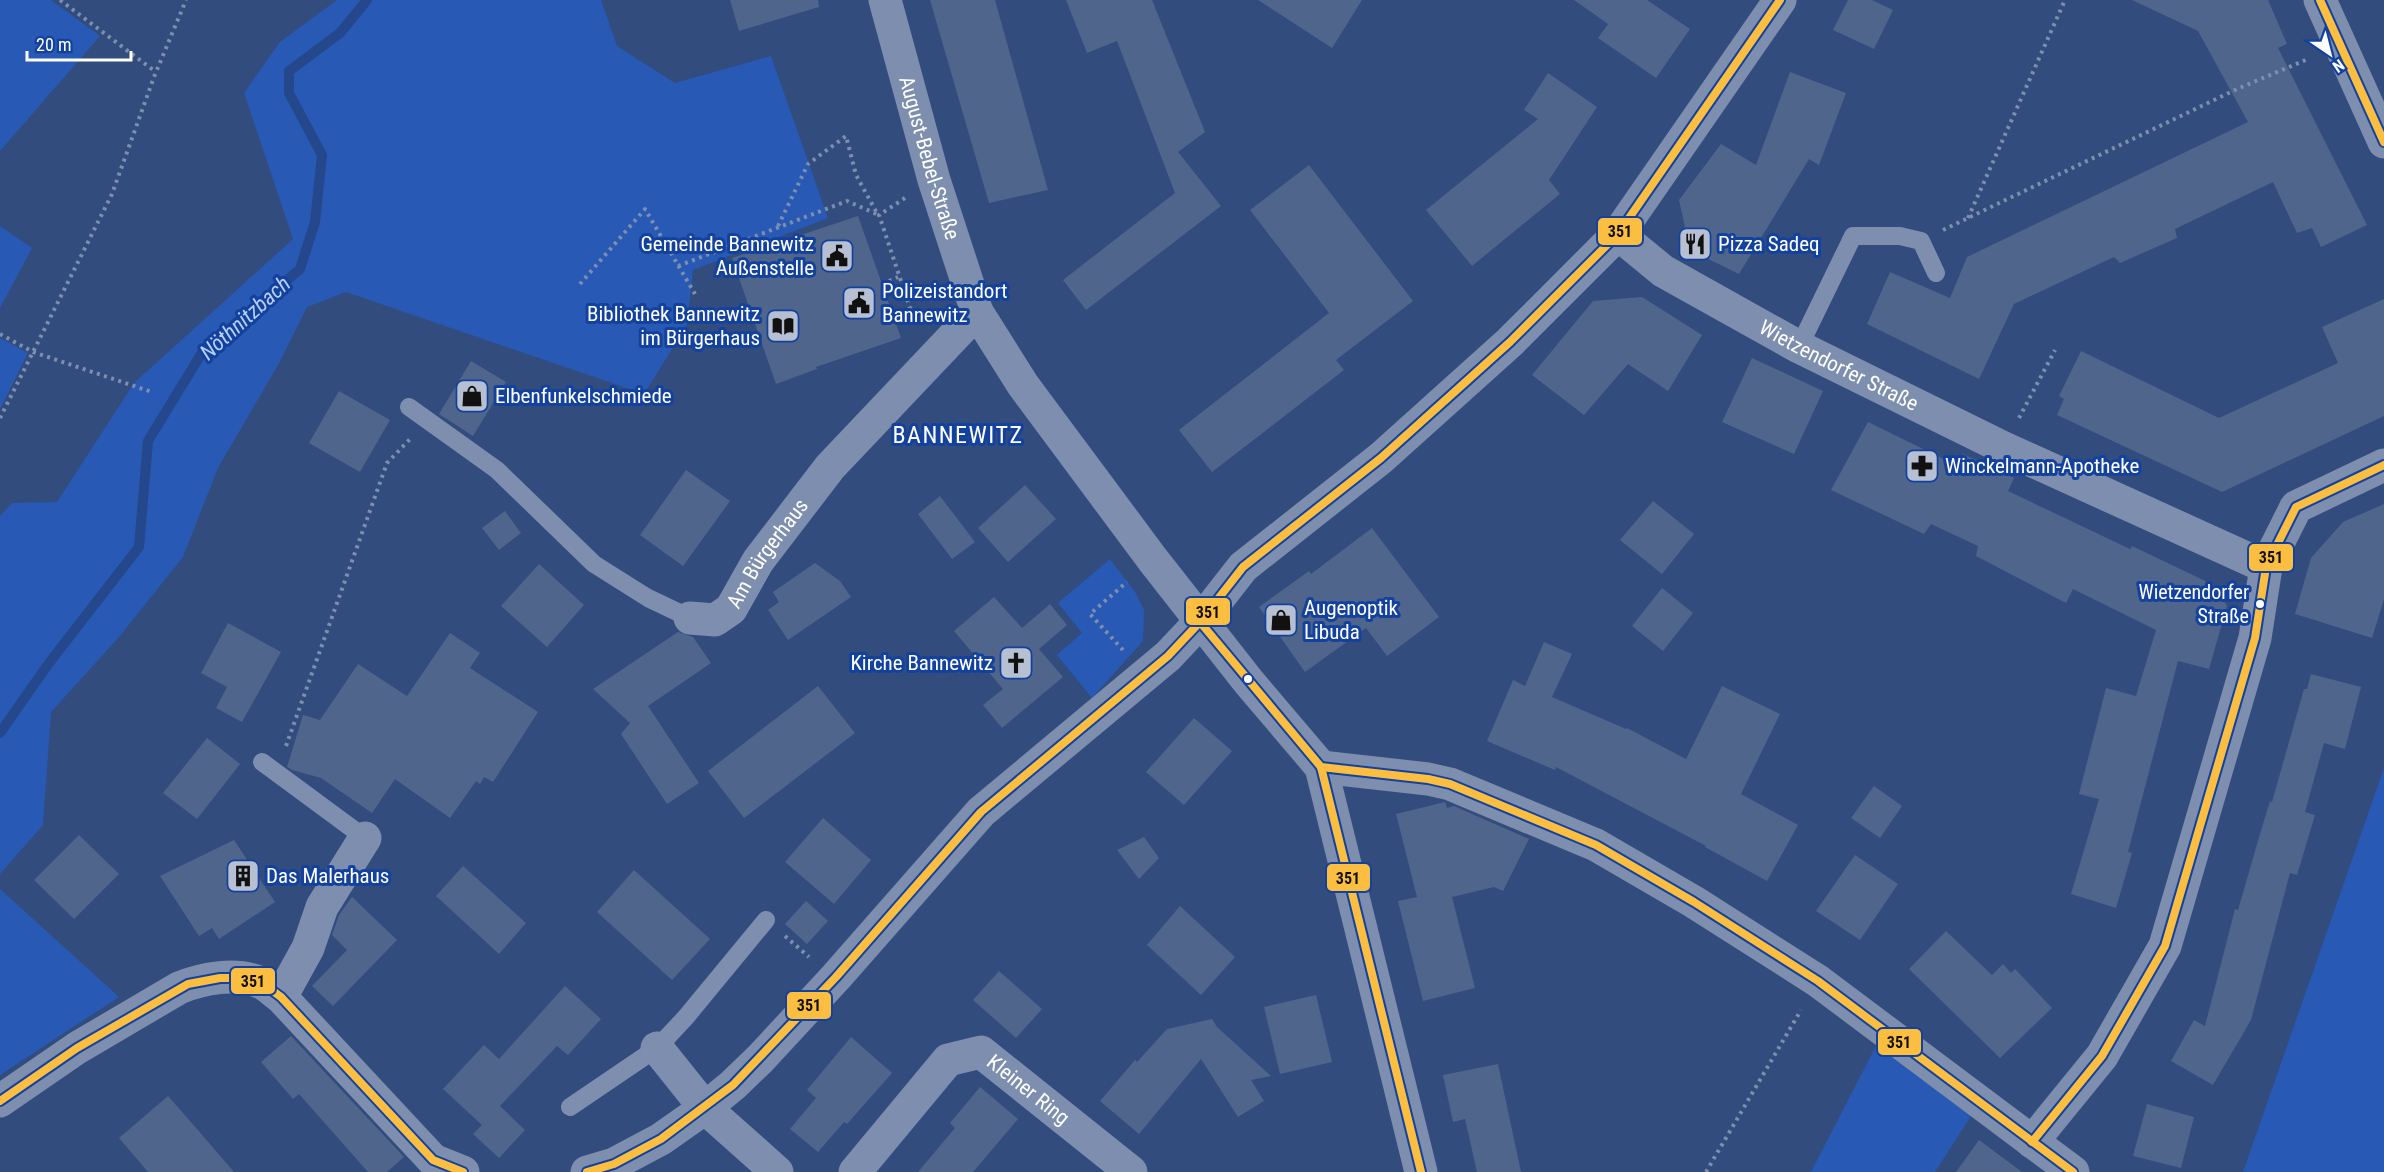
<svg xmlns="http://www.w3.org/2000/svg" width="2384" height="1172" viewBox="0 0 2384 1172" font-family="'Roboto Condensed',sans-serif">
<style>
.green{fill:#2859b4}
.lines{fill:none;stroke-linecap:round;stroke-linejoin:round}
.stream{stroke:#25478b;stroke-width:10}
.building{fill:#50658c}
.path{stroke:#7d8eaf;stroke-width:4;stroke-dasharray:3 4.5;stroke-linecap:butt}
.service{stroke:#7d8eaf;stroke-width:18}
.minor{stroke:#7d8eaf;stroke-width:33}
.bus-1-casing{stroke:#13429e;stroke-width:12}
.bus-1{stroke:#fbbe40;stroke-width:8}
.bus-dot{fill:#fff;stroke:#13429e;stroke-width:2}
.labels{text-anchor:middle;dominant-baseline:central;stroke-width:6;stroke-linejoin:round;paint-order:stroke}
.bus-label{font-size:20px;fill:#fff;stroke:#13429e;text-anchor:end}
.street-label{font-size:21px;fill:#fff;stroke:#13429e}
.poi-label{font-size:21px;fill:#fff;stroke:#13429e;text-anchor:start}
.water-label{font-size:22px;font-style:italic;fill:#b7cffa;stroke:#13429e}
.quarter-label{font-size:24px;letter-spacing:1.5px;fill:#fff;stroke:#13429e}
.line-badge{stroke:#13429e;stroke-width:2}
.pale-badge-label{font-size:16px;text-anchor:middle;font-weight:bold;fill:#111}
</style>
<rect width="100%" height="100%" fill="#324c7e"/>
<g class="green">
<polygon points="0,0 51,0 100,36 0,151"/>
<polygon points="337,0 601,0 617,46 675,83 771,56 828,218 693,270 687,325 644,394 346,292 307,307 278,365 218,468 183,557 119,637 51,712 43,825 0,874 0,516 12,503 57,502 134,383 293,239 244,93 280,42"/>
<polygon points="0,226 32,248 0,308"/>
<polygon points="0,338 28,353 0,409"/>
<polygon points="1110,559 1135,592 1144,610 1143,641 1092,698 1057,655 1082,633 1058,603"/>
<polygon points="2384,768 2384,1172 2243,1172"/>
<polygon points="0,889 119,997 0,1075"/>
<polygon points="1878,1042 1971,1116 1935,1172 1811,1172"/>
</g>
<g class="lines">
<polyline class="stream" points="0,733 49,663 139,547 148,441 203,351 300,269 315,222 322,155 289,93 289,71 340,33 367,0"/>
</g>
<g class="building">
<polygon points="730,0 818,0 819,7 739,31"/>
<polygon points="930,0 995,0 1048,190 989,203"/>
<polygon points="1066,0 1152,0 1205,132 1178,152 1221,206 1086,310 1063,280 1175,193 1117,41 1087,53"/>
<polygon points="1258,0 1362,0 1332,48"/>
<polygon points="1574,0 1647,0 1690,29 1656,78 1598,38 1608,24"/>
<polygon points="1848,0 1872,0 1893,10 1874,49 1833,30"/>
<polygon points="2132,0 2268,0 2287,44 2278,48 2367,225 2321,247 2312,228 2297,233 2273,182 2175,229 2177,238 2120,263 2114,257 2014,304 1979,379 1867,324 1890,272 1950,298 1967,257 2248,122 2198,31"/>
<polygon points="1790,72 1846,93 1819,165 1809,159 1739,274 1690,250 1679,200 1721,144 1756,165"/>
<polygon points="1548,73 1597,107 1549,180 1560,194 1472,266 1426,210 1538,119 1524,110"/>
<polygon points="1309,165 1413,301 1336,360 1344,370 1212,472 1179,430 1329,313 1250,210"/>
<polygon points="858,216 901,338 816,367 817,369 776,384 732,258"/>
<polygon points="1642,297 1702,335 1668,391 1628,364 1584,415 1532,375 1593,301"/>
<polygon points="2384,299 2384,416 2222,492 2057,415 2064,399 2059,396 2081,351 2219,418 2338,363 2322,327"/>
<polygon points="1752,358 1823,391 1794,454 1722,422"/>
<polygon points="471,361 506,382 473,436 439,414"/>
<polygon points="339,391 390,420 360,472 309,443"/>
<polygon points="1868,422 1958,466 1963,454 2014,478 2008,491 2130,549 2132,546 2216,586 2227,606 2209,669 2178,661 2128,852 2132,853 2116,908 2071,894 2099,799 2079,794 2106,688 2136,696 2156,630 2073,589 2066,603 1976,556 1978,546 1931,524 1924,534 1831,490"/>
<polygon points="686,470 730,501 683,566 640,535"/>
<polygon points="1025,485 1056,519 1008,562 978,528"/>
<polygon points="940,496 975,542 952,559 918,514"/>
<polygon points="1653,501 1694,534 1662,574 1620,540"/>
<polygon points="2384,504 2384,599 2372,638 2295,614 2311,558 2343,522"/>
<polygon points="505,511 521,533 499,550 482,528"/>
<polygon points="1372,528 1439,617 1387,656 1366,628 1305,672 1259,607 1309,571 1311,574"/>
<polygon points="815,563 840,581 851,597 788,640 768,610 779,602 773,592"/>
<polygon points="539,564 584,605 547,647 501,606"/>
<polygon points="1662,588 1693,613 1663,651 1632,626"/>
<polygon points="994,597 1022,628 1050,604 1067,625 1039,649 1063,677 1002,728 983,705 1003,689 954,631"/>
<polygon points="228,623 281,652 242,722 216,708 227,687 201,673"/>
<polygon points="678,632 693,637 711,663 648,706 699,783 667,804 621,734 630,723 593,689"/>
<polygon points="450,633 480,653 470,668 538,712 493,782 484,777 480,784 476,781 450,818 395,779 372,813 321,778 292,770 287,767 303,715 320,720 358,664 407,696"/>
<polygon points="1544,642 1572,654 1552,697 1626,729 1627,728 1686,759 1722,686 1780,714 1741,794 1798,825 1767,881 1705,847 1706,846 1556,767 1555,770 1487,741 1513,680 1525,686"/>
<polygon points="2311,674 2361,687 2345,749 2324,743 2305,812 2315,815 2297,875 2290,873 2251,1020 2213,1085 2171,1061 2194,1020 2205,1026 2235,909 2238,910 2260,834 2270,801 2272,802 2304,689 2307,689"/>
<polygon points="818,686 855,733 744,818 708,771"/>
<polygon points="1194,718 1232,751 1184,805 1146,772"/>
<polygon points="207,738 240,764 197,819 163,793"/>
<polygon points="1874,786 1902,806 1880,838 1851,818"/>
<polygon points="1445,802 1447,808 1454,806 1529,839 1503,891 1494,887 1452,897 1475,988 1423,1001 1398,901 1417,897 1396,814"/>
<polygon points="823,818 871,860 834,904 785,862"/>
<polygon points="79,835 119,874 74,919 34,880"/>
<polygon points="1144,837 1159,858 1139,879 1117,850"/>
<polygon points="234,840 275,902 219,939 212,928 199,936 160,876"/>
<polygon points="1855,855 1898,884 1860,940 1816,911"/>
<polygon points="463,866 526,923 499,954 436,896"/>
<polygon points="634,870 710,939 672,980 597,912"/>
<polygon points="352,897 397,940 333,1006 312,986 347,950 332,935 339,915"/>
<polygon points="806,901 828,921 807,944 785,924"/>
<polygon points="1180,906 1235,957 1201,995 1147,945"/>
<polygon points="1946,931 1992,975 2003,964 2011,973 2015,969 2052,1008 2000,1058 1909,969"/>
<polygon points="999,971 1042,1009 1016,1038 973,1000"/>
<polygon points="565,986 601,1019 568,1055 557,1046 500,1106 525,1130 499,1158 473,1134 482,1125 443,1089 484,1045 499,1059"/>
<polygon points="1316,995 1332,1062 1280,1074 1264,1007"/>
<polygon points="1212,1019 1217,1027 1271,1076 1251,1080 1264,1101 1238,1117 1201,1059 1139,1134 1100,1101 1135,1060 1137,1062 1167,1029"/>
<polygon points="291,1036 404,1157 387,1172 368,1172 299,1094 293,1099 261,1062"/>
<polygon points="851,1037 892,1073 847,1124 844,1122 818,1152 790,1129 816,1098 807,1090"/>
<polygon points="1498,1064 1521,1172 1477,1172 1465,1119 1453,1122 1443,1075"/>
<polygon points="980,1087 1018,1119 973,1172 918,1172 955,1128 950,1123"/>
<polygon points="168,1096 197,1129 234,1172 148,1172 119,1138"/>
<polygon points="2147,1104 2194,1117 2181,1168 2133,1156"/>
<polygon points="1979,1140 2022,1172 1956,1172"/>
</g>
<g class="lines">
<g class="path">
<polyline points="60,0 156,72"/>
<polyline points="905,198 879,215 910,308 922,323"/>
<polyline points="1968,218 2065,0"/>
<polyline points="778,226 808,164 846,136 856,175 878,215"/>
<polyline points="1943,230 2237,89 2308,59"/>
<polyline points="678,266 847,201 879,215"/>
<polyline points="580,284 645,209 695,294"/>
<polyline points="882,284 898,277"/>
<polyline points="0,334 33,352 152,392"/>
<polyline points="0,418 112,194 154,77 186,0"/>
<polyline points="2019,418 2055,350"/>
<polyline points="1123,650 1090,614 1127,582"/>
<polyline points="286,746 387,463 410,439"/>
<polyline points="785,936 809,957"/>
<polyline points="1706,1172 1801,1010"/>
</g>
<g class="service">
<polyline points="1799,347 1853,236 1900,236 1921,241 1936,273"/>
<polyline points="409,407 497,470 594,564 648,598 690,618"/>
<polyline points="262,762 365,838"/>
<polyline points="570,1107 657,1048 686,1017 766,920"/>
</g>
<g class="minor">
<path id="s1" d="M885 0 934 180 977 312 1023 385 1153 560 1248 681 1321 767 1421 1172"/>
<polyline points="2320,0 2384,142"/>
<path id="s2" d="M1618 234 1663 271 1799 347 2004 448 2266 567"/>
<path id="s3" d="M690 618 715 620 731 609 758 561 830 467 977 312"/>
<polyline points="1321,767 1428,779 1450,784 1596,845 1694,902 1818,981 2073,1172"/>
<polyline points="281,997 308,948 322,907 365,838"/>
<polyline points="657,1048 705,1108 777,1172"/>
<path d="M0 1101 77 1048 179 988C203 978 236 972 262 983 268 986 275 993 281 997L433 1160 463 1172"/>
<polyline points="2032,1142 2102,1056 2165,946 2255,638 2266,567 2296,507 2384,465"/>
<polyline points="587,1172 614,1164 661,1139 705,1108 733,1085 760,1059 836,977 981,812 1168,656 1200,622 1243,567 1381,458 1510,342 1618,234 1780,0"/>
<path id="s4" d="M855 1172 948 1060 981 1052 1131 1172"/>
</g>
<defs>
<g id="bus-1">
<polyline points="2320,0 2384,142"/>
<polyline points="1200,622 1321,767 1421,1172"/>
<polyline points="1321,767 1428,779 1450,784 1596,845 1694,902 1818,981 2073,1172"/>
<polyline points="0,1101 77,1048 188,984 220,978 241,978 262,983 281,997 433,1160 463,1172"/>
<polyline points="2032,1142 2102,1056 2165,946 2255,638 2266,567 2296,507 2384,465"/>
<polyline points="587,1172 614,1164 661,1139 733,1085 836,977 981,812 1168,656 1200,622 1243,567 1381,458 1510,342 1618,234 1780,0"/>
</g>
</defs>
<use href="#bus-1" class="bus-1-casing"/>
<use href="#bus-1" class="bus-1"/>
</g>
<defs>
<symbol id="restaurant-square" viewBox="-11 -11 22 22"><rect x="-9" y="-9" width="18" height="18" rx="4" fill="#b7c0d2" stroke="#13429e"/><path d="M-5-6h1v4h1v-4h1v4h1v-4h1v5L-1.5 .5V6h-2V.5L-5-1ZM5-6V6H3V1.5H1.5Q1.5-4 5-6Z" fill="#111"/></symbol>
<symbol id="civic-square" viewBox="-11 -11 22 22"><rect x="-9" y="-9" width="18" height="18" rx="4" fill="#b7c0d2" stroke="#13429e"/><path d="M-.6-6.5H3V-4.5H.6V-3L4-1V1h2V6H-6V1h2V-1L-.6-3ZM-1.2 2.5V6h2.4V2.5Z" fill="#111"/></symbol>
<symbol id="library-square" viewBox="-11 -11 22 22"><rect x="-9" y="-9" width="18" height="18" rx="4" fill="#b7c0d2" stroke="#13429e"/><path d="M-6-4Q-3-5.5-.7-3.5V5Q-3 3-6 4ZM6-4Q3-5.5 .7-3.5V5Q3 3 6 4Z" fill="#111"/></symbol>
<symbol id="shop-square" viewBox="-11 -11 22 22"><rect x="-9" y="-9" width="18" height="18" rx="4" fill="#b7c0d2" stroke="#13429e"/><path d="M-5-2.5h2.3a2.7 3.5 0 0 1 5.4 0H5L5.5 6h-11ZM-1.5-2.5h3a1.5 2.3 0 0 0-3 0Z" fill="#111"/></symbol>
<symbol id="pharmacy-square" viewBox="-11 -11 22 22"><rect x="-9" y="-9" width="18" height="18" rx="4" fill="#b7c0d2" stroke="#13429e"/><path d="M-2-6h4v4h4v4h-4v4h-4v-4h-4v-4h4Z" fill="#111"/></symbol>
<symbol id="church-square" viewBox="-11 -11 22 22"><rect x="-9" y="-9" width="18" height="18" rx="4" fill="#b7c0d2" stroke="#13429e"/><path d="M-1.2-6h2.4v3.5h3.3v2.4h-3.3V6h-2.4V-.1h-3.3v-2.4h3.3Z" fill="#111"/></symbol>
<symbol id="building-square" viewBox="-11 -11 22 22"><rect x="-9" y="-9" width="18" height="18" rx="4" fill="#b7c0d2" stroke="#13429e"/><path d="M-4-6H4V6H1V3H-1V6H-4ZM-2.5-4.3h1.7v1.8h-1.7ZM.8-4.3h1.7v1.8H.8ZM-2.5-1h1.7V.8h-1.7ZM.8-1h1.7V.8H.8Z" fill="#111"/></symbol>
</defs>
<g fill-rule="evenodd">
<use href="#restaurant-square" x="1676" y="225" width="38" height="38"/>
<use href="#civic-square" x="818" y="237" width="38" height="38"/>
<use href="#civic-square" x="840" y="284" width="38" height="38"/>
<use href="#library-square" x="764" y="307" width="38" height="38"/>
<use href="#shop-square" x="453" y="377" width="38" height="38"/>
<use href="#pharmacy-square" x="1903" y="447" width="38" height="38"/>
<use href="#shop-square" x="1262" y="601" width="38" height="38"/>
<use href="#church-square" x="997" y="644" width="38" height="38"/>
<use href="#building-square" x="224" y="857" width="38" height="38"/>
</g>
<g class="bus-dot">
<circle cx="2260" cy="604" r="5"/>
<circle cx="1248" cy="679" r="5"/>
</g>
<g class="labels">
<g class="bus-label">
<text x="2249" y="592">Wietzendorfer<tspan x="2249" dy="24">Straße</tspan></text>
</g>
<g class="street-label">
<text stroke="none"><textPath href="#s1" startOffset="164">August-Bebel-Straße</textPath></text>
<text stroke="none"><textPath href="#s2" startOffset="258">Wietzendorfer Straße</textPath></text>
<text stroke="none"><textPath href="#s3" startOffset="111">Am Bürgerhaus</textPath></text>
<text stroke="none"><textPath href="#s4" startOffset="240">Kleiner Ring</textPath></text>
</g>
<g class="poi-label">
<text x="814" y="244" text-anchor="end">Gemeinde Bannewitz<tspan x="814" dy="24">Außenstelle</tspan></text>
<text x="1718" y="244">Pizza Sadeq</text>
<text x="882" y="291">Polizeistandort<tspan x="882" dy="24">Bannewitz</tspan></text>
<text x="760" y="314" text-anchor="end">Bibliothek Bannewitz<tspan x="760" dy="24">im Bürgerhaus</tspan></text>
<text x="495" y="396">Elbenfunkelschmiede</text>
<text x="1945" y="466">Winckelmann-Apotheke</text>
<text x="1304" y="608">Augenoptik<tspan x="1304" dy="24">Libuda</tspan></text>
<text x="993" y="663" text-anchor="end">Kirche Bannewitz</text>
<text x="266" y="876">Das Malerhaus</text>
</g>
<g class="water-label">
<text transform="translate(245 318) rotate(-42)">Nöthnitzbach</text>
</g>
<g class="quarter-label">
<text x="958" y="435">BANNEWITZ</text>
</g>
</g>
<g class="line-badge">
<rect x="1597" y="217" width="46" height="29" rx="6" fill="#fbbe40"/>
<rect x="2248" y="543" width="46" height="29" rx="6" fill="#fbbe40"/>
<rect x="1185" y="597" width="46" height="29" rx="6" fill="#fbbe40"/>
<rect x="1326" y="863" width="45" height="29" rx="6" fill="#fbbe40"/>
<rect x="230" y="967" width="46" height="28" rx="6" fill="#fbbe40"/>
<rect x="786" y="991" width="46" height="29" rx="6" fill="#fbbe40"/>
<rect x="1877" y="1028" width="45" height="28" rx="6" fill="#fbbe40"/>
</g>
<g class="pale-badge-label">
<text x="1620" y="237">351</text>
<text x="2271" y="563">351</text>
<text x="1208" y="618">351</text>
<text x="1348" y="884">351</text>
<text x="253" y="987">351</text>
<text x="809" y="1011">351</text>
<text x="1899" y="1048">351</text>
</g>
<g transform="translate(2330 54) rotate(145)" stroke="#13429e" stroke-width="4.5" paint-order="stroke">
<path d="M0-4.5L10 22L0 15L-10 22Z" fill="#ffffff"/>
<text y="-9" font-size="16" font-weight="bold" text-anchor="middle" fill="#ffffff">N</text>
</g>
<path d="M27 51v9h104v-9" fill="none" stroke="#ffffff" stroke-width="3"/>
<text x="36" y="51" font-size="18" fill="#ffffff" stroke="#13429e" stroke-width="4.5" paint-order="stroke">20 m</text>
</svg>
